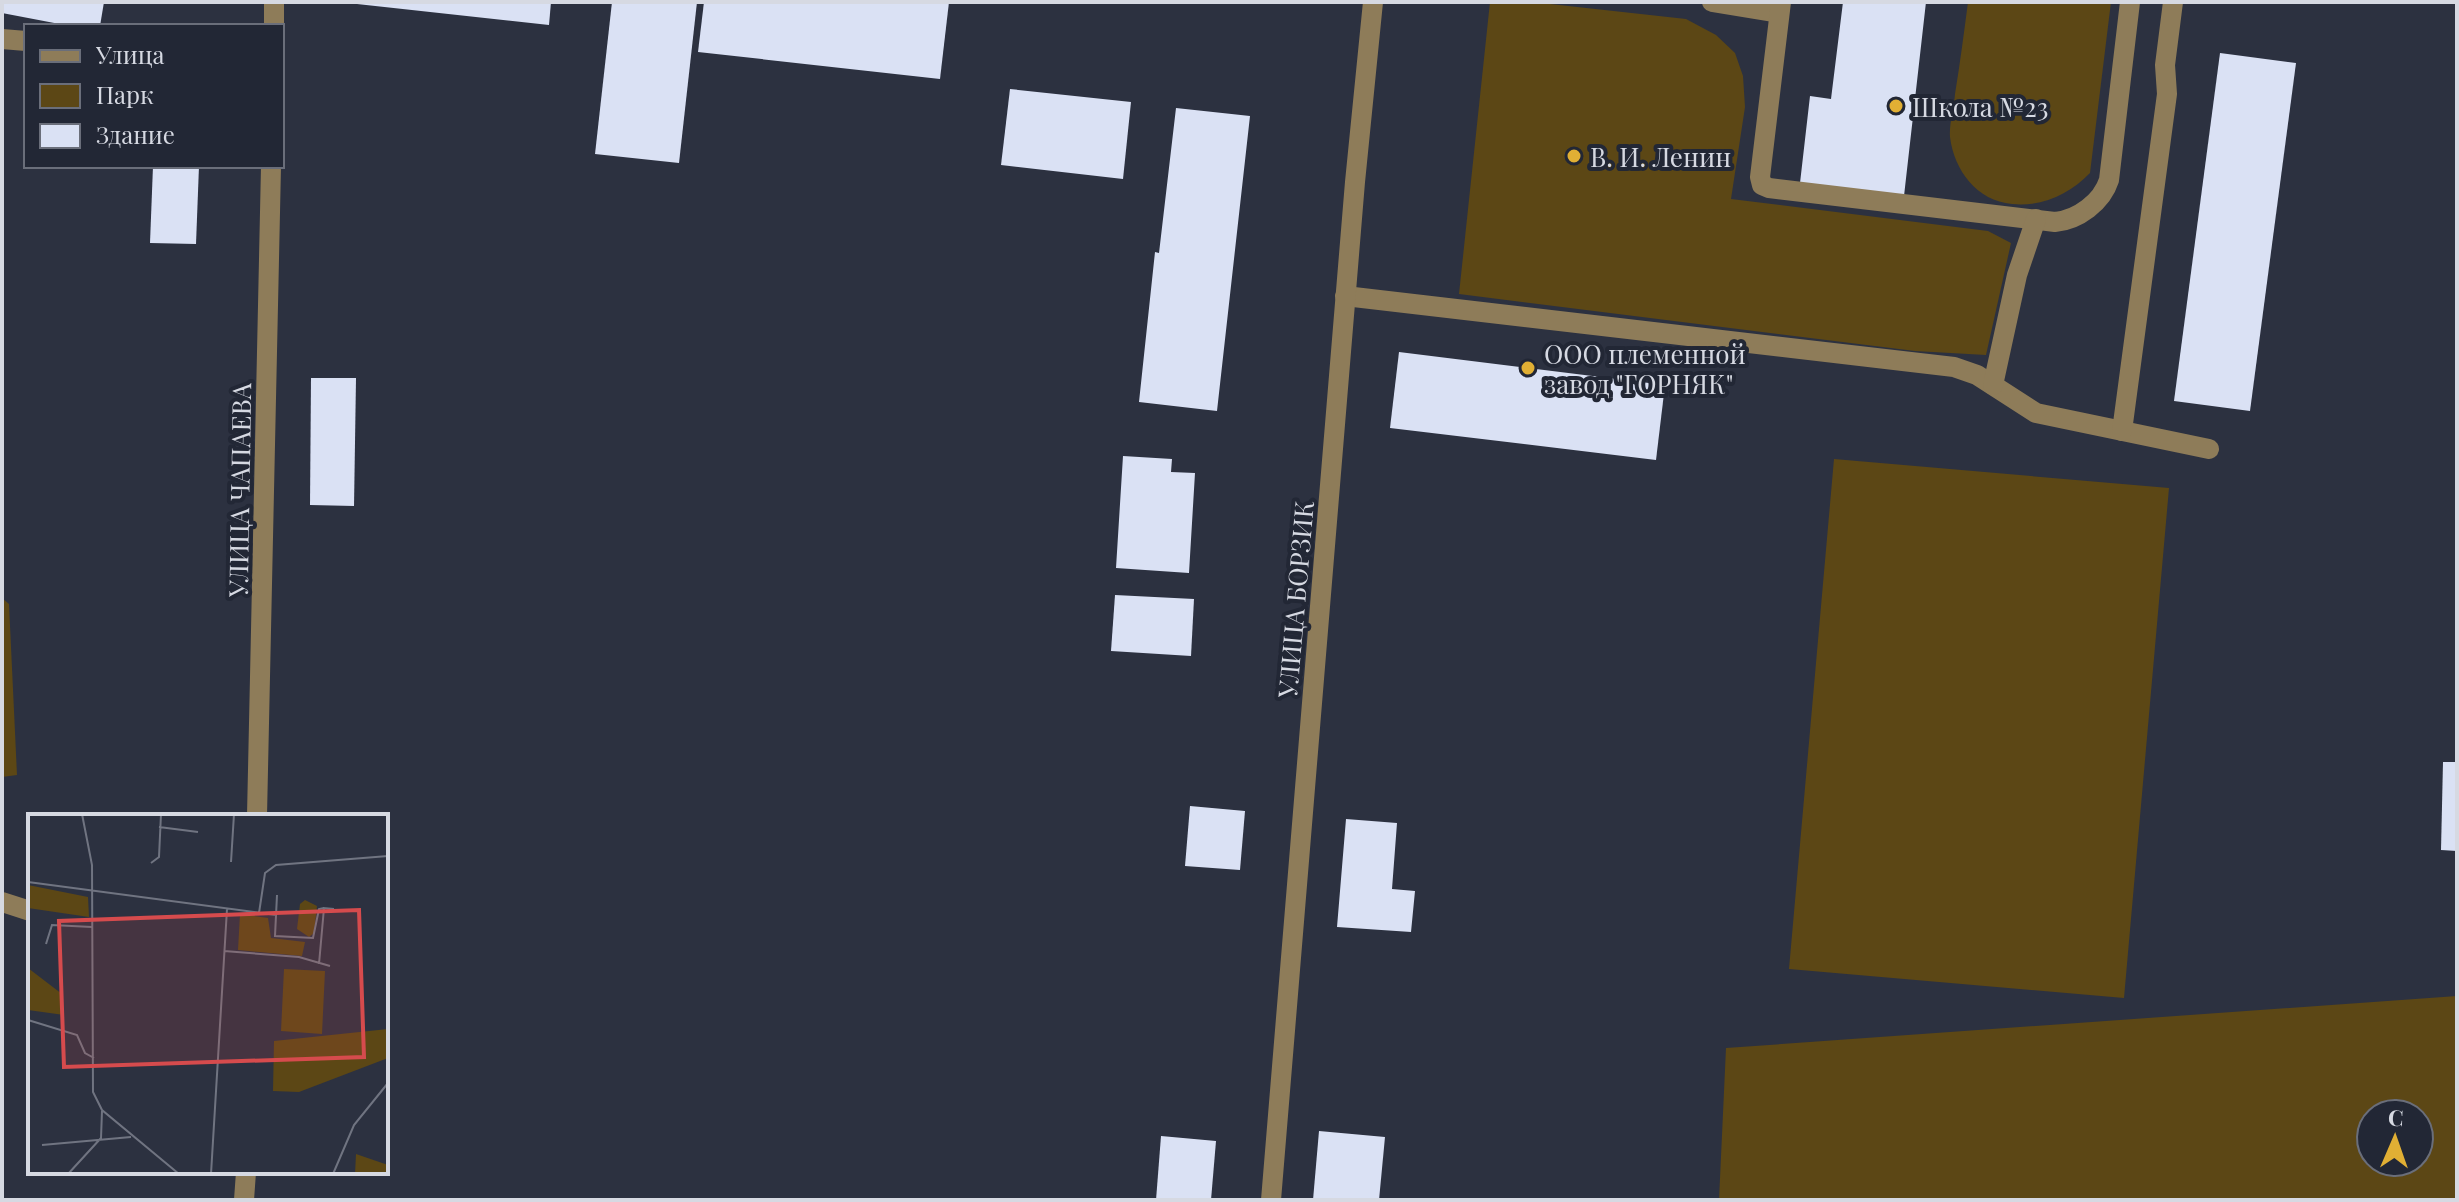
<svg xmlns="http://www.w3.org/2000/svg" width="2459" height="1202" viewBox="0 0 2459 1202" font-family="'Playfair Display',serif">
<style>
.green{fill:#5c4715;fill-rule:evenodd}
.building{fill:#dae1f4}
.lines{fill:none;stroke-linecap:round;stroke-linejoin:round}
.minor{stroke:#8e7c59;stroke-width:20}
.poi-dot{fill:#e1af34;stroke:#222735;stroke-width:3}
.labels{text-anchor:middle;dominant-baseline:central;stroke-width:8;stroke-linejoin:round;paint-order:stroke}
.poi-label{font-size:26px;fill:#d6d9e2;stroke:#222735;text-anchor:start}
.street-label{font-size:26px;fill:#d6d9e2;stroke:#222735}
.inset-road{fill:none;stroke:#707481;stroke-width:2}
.view{fill:#d64b4d;fill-opacity:0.15;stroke:#d64b4d;stroke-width:4}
.inset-edge{fill:none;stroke:#d6d9e2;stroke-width:4}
</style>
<rect width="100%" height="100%" fill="#2c3140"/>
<g class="green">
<polygon points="1490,2 1532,2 1686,19 1716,35 1735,53 1743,76 1745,107 1731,199 1988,231 2011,243 1986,355 1915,351 1459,294"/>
<path d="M1968 2H2111L2090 173C2070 194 2042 207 2012 204 1977 201 1954 170 1950 137 1949 124 1954 108 1955 94 1960 63 1964 33 1968 2Z"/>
<polygon points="1834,459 2169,488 2124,998 1789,969"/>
<polygon points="2,598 9,604 17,775 2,777"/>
<path d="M2457 996V1200H1719L1726 1048ZM2419 1114V1162H2371V1114Z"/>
</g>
<g class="building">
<polygon points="2,2 104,2 100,26 70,26 2,13"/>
<polygon points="357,2 551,2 549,25 357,4"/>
<polygon points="612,2 697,2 679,163 595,154"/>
<polygon points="704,2 949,2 940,79 698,52"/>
<polygon points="1843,2 1926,2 1904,196 1800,183 1810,96 1831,99"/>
<polygon points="2220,53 2296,63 2250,411 2174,401"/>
<polygon points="1010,89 1131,102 1123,179 1001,165"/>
<polygon points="1176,108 1250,116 1217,411 1139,402 1155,252 1159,253"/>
<polygon points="153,166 199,166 196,244 150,243"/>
<polygon points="1399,352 1665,385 1656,460 1390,428"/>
<polygon points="311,378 356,378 354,506 310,505"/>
<polygon points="1123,456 1172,459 1171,472 1195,473 1189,573 1116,568"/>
<polygon points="1115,595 1194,599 1191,656 1111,651"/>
<polygon points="2443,762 2457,762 2457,851 2441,850"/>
<polygon points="1190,806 1245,811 1240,870 1185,866"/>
<polygon points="1346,819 1397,823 1392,889 1415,891 1411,932 1337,927"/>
<polygon points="1319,1131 1385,1137 1379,1200 1313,1200"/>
<polygon points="1161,1136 1216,1141 1211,1200 1156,1200"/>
</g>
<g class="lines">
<g class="minor">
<polyline points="1712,2 1779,13"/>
<path d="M1781 2 1760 177 1762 185 1769 188 2055 222C2078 220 2102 202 2109 180L2130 2"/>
<polyline points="274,26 274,2"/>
<polyline points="2,39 26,41"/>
<polyline points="1345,296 1954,367 1977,375 2036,413 2209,449"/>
<polyline points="1993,385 2017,275 2036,219"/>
<polyline points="2122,431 2167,94 2165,65 2173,2"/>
<polyline points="257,816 271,166"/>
<polyline points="2,902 30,911"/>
<polyline points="244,1200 246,1172"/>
<polyline points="1271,1200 1355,182 1373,2"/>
</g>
</g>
<g class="poi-dot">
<circle cx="1896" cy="106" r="8"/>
<circle cx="1574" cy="156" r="8"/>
<circle cx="1528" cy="368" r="8"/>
</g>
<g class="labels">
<g class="poi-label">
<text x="1912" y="106">Школа №23</text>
<text x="1590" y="156">В. И. Ленин</text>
<text x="1544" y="353">ООО племенной<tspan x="1544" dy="30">завод "ГОРНЯК"</tspan></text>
</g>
<g class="street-label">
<text transform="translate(239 490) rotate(-89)">УЛИЦА ЧАПАЕВА</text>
<text transform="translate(1295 599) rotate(-85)">УЛИЦА БОРЗИК</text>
</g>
</g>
<g transform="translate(28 814)">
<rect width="360" height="360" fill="#2c3140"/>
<path d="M0 71 60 83 61 103 0 94ZM277 86 289 92 286 119 281 123 269 115 272 90ZM212 100 240 104 243 124 277 128 274 142 210 136ZM0 154 34 180 36 201 0 196ZM256 155 297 157 294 220 253 217ZM360 215V244L271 278 245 277 246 227ZM328 340 360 351V360H327Z" fill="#5c4715"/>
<path class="inset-road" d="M54 0 64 51 65 278 74 296 151 360M131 13 170 18M203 48 206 0M123 49 131 43 133 0M0 68 248 101M249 81 247 122 285 124 291 95 296 94M231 99 237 59 248 51 360 42M18 130 24 111 64 113M196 137 271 143 302 152M291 150 296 94 306 95M0 206 49 221 57 239 66 244M14 331 103 323M40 360 73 324 74 297M183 360 199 95M305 360 326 311 360 269"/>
<path class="view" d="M331 96 336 243 36 253 31 107Z"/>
<rect width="360" height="360" class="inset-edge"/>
</g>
<rect width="2459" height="1202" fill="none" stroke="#d6d9e2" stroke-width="8"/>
<rect x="24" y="24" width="260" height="144" fill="#222735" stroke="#6a6e7a" stroke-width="2"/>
<rect x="40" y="50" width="40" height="12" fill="#8e7c59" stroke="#6a6e7a" stroke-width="2"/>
<text x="96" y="64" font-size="24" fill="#d6d9e2">Улица</text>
<rect x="40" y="84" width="40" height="24" fill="#5c4715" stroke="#6a6e7a" stroke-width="2"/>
<text x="96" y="104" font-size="24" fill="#d6d9e2">Парк</text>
<rect x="40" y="124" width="40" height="24" fill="#dae1f4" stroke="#6a6e7a" stroke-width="2"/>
<text x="96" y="144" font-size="24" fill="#d6d9e2">Здание</text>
<g transform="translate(2395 1138) rotate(2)"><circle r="38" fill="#222735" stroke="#6a6e7a" stroke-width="2"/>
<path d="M0-6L14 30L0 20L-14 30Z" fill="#e1af34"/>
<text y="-12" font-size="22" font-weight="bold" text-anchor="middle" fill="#d6d9e2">С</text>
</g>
</svg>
